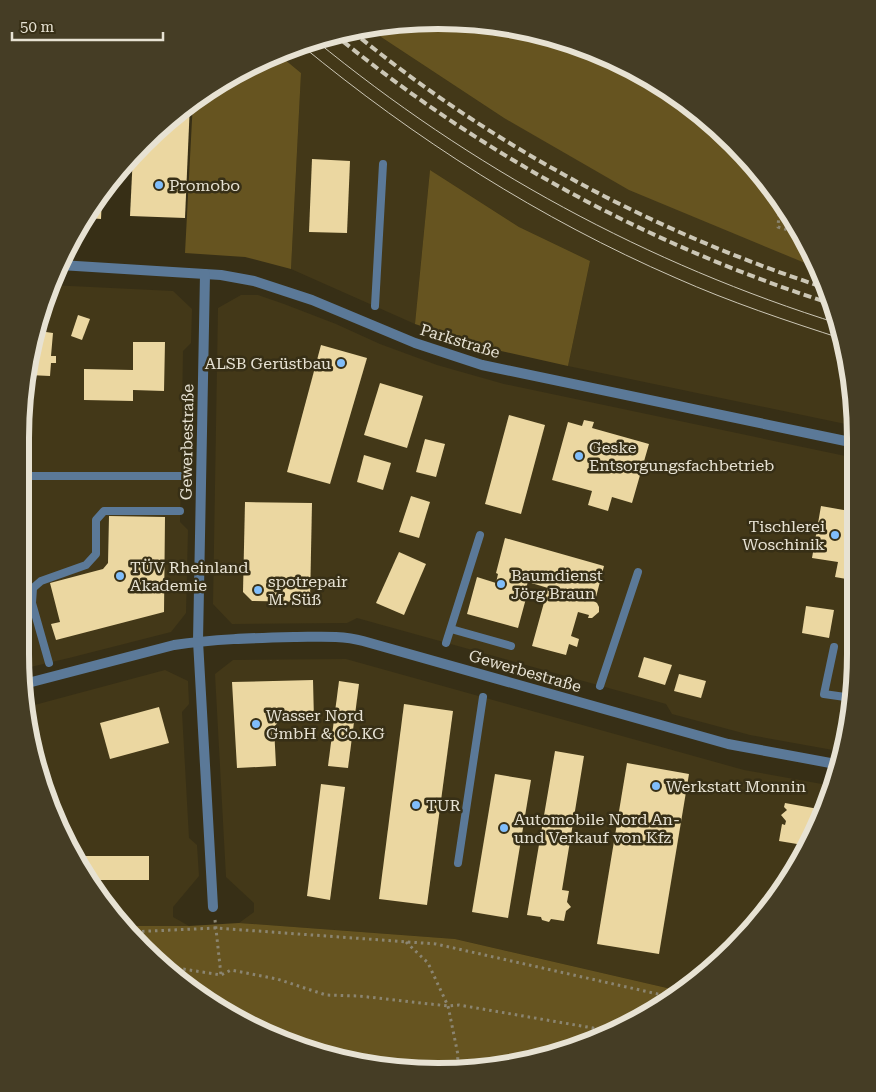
<svg xmlns="http://www.w3.org/2000/svg" width="876" height="1092" viewBox="0 0 876 1092" font-family="'Roboto Serif',serif">
<style>
.built{fill:#433818}
.forest{fill:#665420}
.building{fill:#ebd7a1}
.lines{fill:none;stroke-linecap:round;stroke-linejoin:round}
.path{stroke:#8b8571;stroke-width:3;stroke-dasharray:2.5 4;stroke-linecap:butt}
.lane{stroke:#5b7998;stroke-width:8}
.street{stroke:#5b7998;stroke-width:10}
.tram{stroke:#ccc7b6;stroke-width:1}
.rail{stroke:#ccc7b6;stroke-width:4;stroke-dasharray:8 4;stroke-linecap:butt}
.poi-dot{fill:#80bdfa;stroke:#372f16;stroke-width:2}
.labels{text-anchor:middle;dominant-baseline:central;stroke-width:5;stroke-linejoin:round;paint-order:stroke}
.poi-label{font-size:16px;fill:#e7e2d3;stroke:#372f16;text-anchor:start}
.street-label{font-size:16px;fill:#e7e2d3;stroke:#372f16}
.rim{fill:none;stroke:#e7e2d3;stroke-width:6}
</style>
<rect width="100%" height="100%" fill="#372f16"/>
<g class="built">
<polygon points="370,28 378,35 504,118 805,263 818,266 842,330 855,411 855,426 568,366 590,261 519,227 430,170 415,324 291,269 301,73 278,54 330,34"/>
<polygon points="50,285 173,291 192,309 191,343 183,351 181,476 180,522 188,530 186,613 171,632 69,658 22,669 20,654 21,410"/>
<polygon points="241,295 258,295 284,304 336,324 380,344 437,365 504,384 855,458 855,681 844,752 750,735 672,714 666,704 357,618 347,623 232,624 213,604 218,308"/>
<polygon points="346,659 744,770 833,786 813,839 769,909 713,968 680,991 455,939 239,923 254,912 254,903 226,877 215,674 233,660"/>
<polygon points="165,670 188,681 189,704 182,712 189,838 197,845 199,876 173,907 173,917 189,926 124,926 76,863 34,762 27,707"/>
</g>
<g class="forest">
<polygon points="410,21 492,24 572,42 647,76 713,124 769,183 813,253 818,266 805,263 629,190 504,118 378,35 370,28"/>
<polygon points="278,54 301,73 291,269 245,257 185,253 193,101 253,63"/>
<polygon points="430,170 519,227 590,261 568,366 492,349 415,324"/>
<polygon points="239,923 455,939 680,991 623,1029 520,1064 411,1071 330,1058 229,1016 142,949 124,926 189,926"/>
</g>
<g class="building">
<polygon points="190,103 185,218 130,216 133,154 183,107"/>
<polygon points="312,159 350,161 347,233 309,232"/>
<polygon points="102,197 101,219 89,218 101,199"/>
<polygon points="78,315 90,319 82,340 71,336"/>
<polygon points="40,327 46,328 46,332 53,333 51,356 56,356 56,363 51,363 50,376 29,375"/>
<polygon points="133,342 165,342 164,391 133,390 133,401 84,400 84,369 133,370"/>
<polygon points="321,345 367,358 330,484 287,472"/>
<polygon points="380,383 423,396 407,448 364,435"/>
<polygon points="509,415 545,425 521,514 485,504"/>
<polygon points="584,420 594,422 592,428 649,444 632,503 612,497 608,511 588,505 592,491 552,480 568,422 582,426"/>
<polygon points="425,439 445,444 436,477 416,472"/>
<polygon points="364,455 391,463 383,490 357,482"/>
<polygon points="411,496 430,502 419,538 399,532"/>
<polygon points="245,502 312,503 310,602 252,601 243,592"/>
<polygon points="821,506 855,512 855,560 852,580 835,577 838,562 812,558"/>
<polygon points="109,516 165,517 164,612 56,640 51,624 60,622 50,583 103,569 108,563"/>
<polygon points="505,538 604,566 595,601 592,600 597,603 599,607 599,612 592,618 588,618 589,615 578,612 571,636 579,639 577,647 569,644 566,655 532,646 548,588 528,582 525,591 528,591 518,628 467,614 477,577 496,583 498,574 496,573"/>
<polygon points="399,552 426,564 404,615 376,603"/>
<polygon points="806,606 834,610 829,638 802,633"/>
<polygon points="854,641 855,681 854,689 846,687"/>
<polygon points="644,657 672,665 665,685 638,677"/>
<polygon points="679,674 706,681 701,698 674,691"/>
<polygon points="313,680 314,720 280,720 274,727 276,766 237,768 232,682"/>
<polygon points="339,681 359,684 348,768 328,766"/>
<polygon points="404,704 453,711 427,905 379,899"/>
<polygon points="159,707 169,743 110,759 100,723"/>
<polygon points="555,751 584,756 562,890 569,891 567,902 571,907 566,911 564,921 551,919 549,922 542,920 541,917 527,915"/>
<polygon points="627,763 689,774 659,954 597,944"/>
<polygon points="495,774 531,780 508,918 472,912"/>
<polygon points="321,784 345,787 330,900 307,896"/>
<polygon points="785,803 824,810 813,839 801,858 803,845 779,841 782,824 785,825 786,821 781,815 787,810 784,807"/>
<polygon points="73,856 149,856 149,880 89,880 76,863"/>
</g>
<g class="lines">
<g class="path">
<polyline points="780,201 778,227 801,234"/>
<polyline points="215,920 221,975"/>
<polyline points="129,932 216,928 436,944 671,997"/>
<polyline points="406,942 428,963 448,1006 458,1055 457,1068"/>
<polyline points="164,966 221,975 231,970 277,979 326,995 359,996 448,1006 459,1005 593,1028 610,1033"/>
</g>
<g class="lane">
<polyline points="375,306 383,164"/>
<polyline points="21,476 181,476"/>
<polyline points="451,629 511,646"/>
<polyline points="446,643 480,535"/>
<polyline points="834,647 824,694 852,698"/>
<polyline points="49,663 32,603 33,588 41,581 86,565 96,554 96,520 104,511 180,511"/>
<polyline points="600,686 638,572"/>
<polyline points="458,863 483,697"/>
</g>
<g class="street">
<polyline points="60,265 221,275 254,281 312,300 415,343 482,365 855,443"/>
<polyline points="205,274 198,641 213,907"/>
<path d="M24 684 174 645C214 639 253 638 294 637 317 637 341 635 363 641L728 744 841 765"/>
</g>
<g class="tram">
<path d="M315 40C471 168 647 264 840 324"/>
<path d="M301 45C415 139 540 219 676 278 730 302 787 321 843 339"/>
</g>
<g class="rail">
<path d="M352 31C490 145 655 233 826 288"/>
<path d="M334 34C481 155 651 246 832 304"/>
</g>
</g>
<g class="poi-dot">
<circle cx="159" cy="185" r="5"/>
<circle cx="341" cy="363" r="5"/>
<circle cx="579" cy="456" r="5"/>
<circle cx="835" cy="535" r="5"/>
<circle cx="120" cy="576" r="5"/>
<circle cx="501" cy="584" r="5"/>
<circle cx="258" cy="590" r="5"/>
<circle cx="256" cy="724" r="5"/>
<circle cx="656" cy="786" r="5"/>
<circle cx="416" cy="805" r="5"/>
<circle cx="504" cy="828" r="5"/>
</g>
<g class="labels">
<g class="poi-label">
<text x="169" y="185">Promobo</text>
<text x="331" y="363" text-anchor="end">ALSB Gerüstbau</text>
<text x="589" y="447">Geske<tspan x="589" dy="18">Entsorgungsfachbetrieb</tspan></text>
<text x="825" y="526" text-anchor="end">Tischlerei<tspan x="825" dy="18">Woschinik</tspan></text>
<text x="130" y="567">TÜV Rheinland<tspan x="130" dy="18">Akademie</tspan></text>
<text x="511" y="575">Baumdienst<tspan x="511" dy="18">Jörg Braun</tspan></text>
<text x="268" y="581">spotrepair<tspan x="268" dy="18">M. Süß</tspan></text>
<text x="266" y="715">Wasser Nord<tspan x="266" dy="18">GmbH &amp; Co.KG</tspan></text>
<text x="666" y="786">Werkstatt Monnin</text>
<text x="426" y="805">TUR</text>
<text x="514" y="819">Automobile Nord An-<tspan x="514" dy="18">und Verkauf von Kfz</tspan></text>
</g>
<g class="street-label">
<text transform="translate(460 341) rotate(17)">Parkstraße</text>
<text transform="translate(187 442) rotate(-89)">Gewerbestraße</text>
<text transform="translate(525 671) rotate(16)">Gewerbestraße</text>
</g>
</g>
<path d="M0 0H876V1092H0ZM438 29H438A409 409 0 0 1 847 438V654A409 409 0 0 1 438 1063H438A409 409 0 0 1 29 654V438A409 409 0 0 1 438 29Z" fill="#453d25" fill-rule="evenodd"/>
<path class="rim" d="M438 29H438A409 409 0 0 1 847 438V654A409 409 0 0 1 438 1063H438A409 409 0 0 1 29 654V438A409 409 0 0 1 438 29Z"/>
<path d="M12 32v8h151v-8" fill="none" stroke="#e7e2d3" stroke-width="2.5"/>
<text x="20" y="32" font-size="15" fill="#e7e2d3" stroke="#372f16" stroke-width="4" paint-order="stroke">50 m</text>
</svg>
